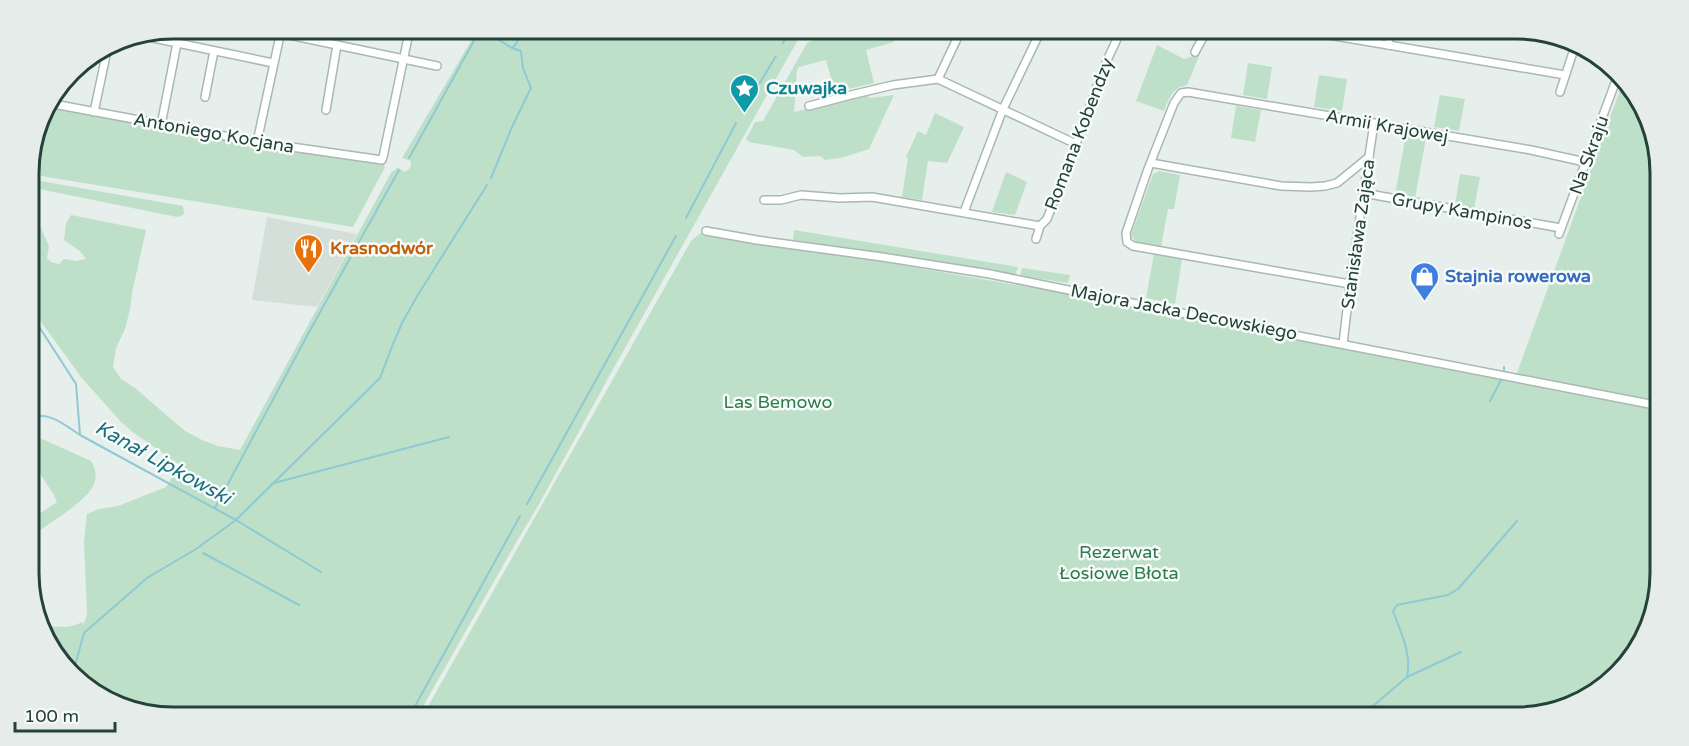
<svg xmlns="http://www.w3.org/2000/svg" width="1689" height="746" viewBox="0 0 1689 746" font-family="'Varela Round',sans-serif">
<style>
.built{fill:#d4dfda}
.green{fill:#bfe0c8}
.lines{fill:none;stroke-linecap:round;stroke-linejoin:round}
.stream{stroke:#8ec9d4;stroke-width:2}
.minor-casing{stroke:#a8b8b2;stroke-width:10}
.minor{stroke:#fff;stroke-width:7}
.labels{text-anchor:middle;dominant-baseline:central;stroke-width:5;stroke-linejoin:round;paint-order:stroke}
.culture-label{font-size:18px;font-weight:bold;fill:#0d838f;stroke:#f7fbf9;text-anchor:start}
.street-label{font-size:18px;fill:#24423a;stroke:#f7fbf9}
.food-label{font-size:18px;font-weight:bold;fill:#c56008;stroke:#f7fbf9;text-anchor:start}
.shop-label{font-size:18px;font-weight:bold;fill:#366cbe;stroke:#f7fbf9;text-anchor:start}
.park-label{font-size:18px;fill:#2d7a4b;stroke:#f7fbf9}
.water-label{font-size:20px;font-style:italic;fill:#1c6f80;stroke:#f7fbf9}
.rim{fill:none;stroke:#24423a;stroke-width:3}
</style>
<rect width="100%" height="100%" fill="#e6efeb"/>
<polygon class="built" points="267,217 357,234 317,307 252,300"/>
<g class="green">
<path d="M478 29H804L611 373 538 506 517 541 417 717H173L118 707 58 661 43 624 47 627C62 626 69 629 82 622L83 625 87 615 84 542 87 514 99 509 118 506 166 487 173 476 184 468 134 433 121 422 81 377 29 305V211L35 215 49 246 47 258 51 262 59 264 64 259 76 261 86 259 81 252 64 240 66 223 71 215 146 230 132 293 130 309 125 329 116 348 113 367 121 379 135 388 185 431 202 440 218 446 240 450 392 171 395 170 397 167 405 172 410 168 411 161 402 158Z"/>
<polygon points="840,29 900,29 894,42 866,50 874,83 835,92 826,60 799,67 797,70 794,112 868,95 870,98 894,95 869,149 841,158 825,160 820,156 803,157 794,150 749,142 746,139 755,122 763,121 807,43"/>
<path d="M1157 45 1184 59 1200 54 1187 85C1172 87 1169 99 1164 111L1136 101Z"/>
<polygon points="1248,63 1272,67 1267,99 1243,95"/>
<polygon points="1319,75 1347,79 1342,111 1314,107"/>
<polygon points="1624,79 1631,85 1659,153 1660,574 1650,628 1604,688 1525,717 422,717 691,241 703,231 1097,299 1514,381"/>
<polygon points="1440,95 1465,99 1459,131 1434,127"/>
<polygon points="45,106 255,145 384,165 385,167 353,227 29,174 29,163"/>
<polygon points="1236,106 1261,110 1255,142 1231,138"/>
<polygon points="935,113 964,127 947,163 928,161 922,200 902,197 908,158 906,157 918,131 926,135"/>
<polygon points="1406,134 1426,138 1415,198 1395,195"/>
<polygon points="1159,171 1180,175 1174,209 1168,209 1161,247 1136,242 1131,235 1153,174"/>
<polygon points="1006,172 1027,182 1015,215 992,212"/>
<polygon points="1460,174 1480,177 1474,209 1455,205"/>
<polygon points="29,179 183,206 184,214 181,216 177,217 29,187"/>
<polygon points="794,230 1018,267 1015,275 793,240"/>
<polygon points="1154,254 1182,259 1175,304 1146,298"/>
<polygon points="1022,268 1023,268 1070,275 1068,283 1020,276"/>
<path d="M32 425 40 438 91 461C107 486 78 503 61 516 50 523 40 530 30 538V520L57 502 54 495 29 457V426Z"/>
</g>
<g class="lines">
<g class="stream">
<polyline points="485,28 491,34"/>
<polyline points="783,43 791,28"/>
<polyline points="512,48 516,44 524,28"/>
<polyline points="747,104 776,56"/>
<polyline points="409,158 481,28"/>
<polyline points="491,178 512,127 531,88 523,68 521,51 512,48 494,37"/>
<polyline points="686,218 736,123"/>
<polyline points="29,311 76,384 80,435"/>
<polyline points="1504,370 1504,367"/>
<polyline points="1490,401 1501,380"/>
<path d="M29 418C48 410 65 425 80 435L236 520 321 572"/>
<polyline points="274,483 449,437"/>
<polyline points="527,504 676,236"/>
<polyline points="215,508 308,334 399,170"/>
<polyline points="203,553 299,605"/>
<polyline points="73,673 84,633 147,578 196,549 236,520 380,378 393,344 402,323 419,293 487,185"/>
<polyline points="1407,677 1461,652"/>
<polyline points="409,717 520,516"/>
<path d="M1360 717 1407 677C1412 654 1401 633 1393 611L1397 605 1448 595 1458 589 1517 521"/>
</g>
<defs>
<g id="minor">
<polyline points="1288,28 1565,75"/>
<polyline points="280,33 437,66"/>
<polyline points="139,35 273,63"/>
<polyline points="1388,45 1391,28"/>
<polyline points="1195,52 1208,28"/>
<polyline points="938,79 1076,144"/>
<polyline points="938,79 962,28"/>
<polyline points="1560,92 1576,43"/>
<polyline points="205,97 214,51"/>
<polyline points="48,103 257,142 382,160 383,157 410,28"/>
<polyline points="809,106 851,95 893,85 938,79"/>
<polyline points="326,110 337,45"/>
<polyline points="94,112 108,46"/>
<polyline points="161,125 180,28"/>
<polyline points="257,142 281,31"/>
<polyline points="1151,163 1281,186 1311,187 1325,186 1337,183 1369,157"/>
<polyline points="1363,193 1561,228"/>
<polyline points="764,200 781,200 801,195 840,198 872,197 1040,226"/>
<polyline points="964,212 1003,109 1042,28"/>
<polyline points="706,231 757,240 882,257 990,274 1201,317 1660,406"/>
<polyline points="1559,234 1618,75"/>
<polyline points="1036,239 1040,226 1047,219 1076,144 1104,67 1122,28"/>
<polyline points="1350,284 1133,246 1127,242 1126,233 1148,169 1174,103 1181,93 1188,92 1531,150 1585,162"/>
<polyline points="1343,344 1350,284 1374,123"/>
</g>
</defs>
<use href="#minor" class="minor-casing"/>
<use href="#minor" class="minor"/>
</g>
<defs>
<symbol id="sight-pin" viewBox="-11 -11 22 30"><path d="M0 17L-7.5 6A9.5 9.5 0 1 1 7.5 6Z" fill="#0f9aa8" stroke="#f7fbf9"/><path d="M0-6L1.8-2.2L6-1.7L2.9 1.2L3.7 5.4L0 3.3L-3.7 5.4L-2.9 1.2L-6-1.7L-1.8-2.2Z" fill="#fff"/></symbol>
<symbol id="restaurant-pin" viewBox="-11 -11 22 30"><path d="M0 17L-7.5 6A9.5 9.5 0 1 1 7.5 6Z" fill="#e8710a" stroke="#f7fbf9"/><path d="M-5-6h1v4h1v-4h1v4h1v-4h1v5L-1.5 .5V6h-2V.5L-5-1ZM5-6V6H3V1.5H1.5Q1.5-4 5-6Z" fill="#fff"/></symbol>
<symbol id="shop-pin" viewBox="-11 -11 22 30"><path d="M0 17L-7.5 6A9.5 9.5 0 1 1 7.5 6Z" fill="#3f7fe0" stroke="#f7fbf9"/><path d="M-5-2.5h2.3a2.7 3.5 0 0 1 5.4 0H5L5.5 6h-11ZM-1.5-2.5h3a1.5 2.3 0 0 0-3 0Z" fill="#fff"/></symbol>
</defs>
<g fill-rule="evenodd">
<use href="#sight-pin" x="728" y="72" width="33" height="45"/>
<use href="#restaurant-pin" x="292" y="232" width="33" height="45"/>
<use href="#shop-pin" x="1408" y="260" width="33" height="45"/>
</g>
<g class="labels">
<g class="culture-label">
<text x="766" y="88">Czuwajka</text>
</g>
<g class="street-label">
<text transform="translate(1387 126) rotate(10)">Armii Krajowej</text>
<text transform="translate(214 133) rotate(10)">Antoniego Kocjana</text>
<text transform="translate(1079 134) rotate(-69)">Romana Kobendzy</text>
<text transform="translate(1589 155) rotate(-70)">Na Skraju</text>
<text transform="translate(1462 211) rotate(10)">Grupy Kampinos</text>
<text transform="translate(1358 234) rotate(-82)">Stanisława Zająca</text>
<text transform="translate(1184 312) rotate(11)">Majora Jacka Decowskiego</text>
</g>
<g class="food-label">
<text x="330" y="248">Krasnodwór</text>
</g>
<g class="shop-label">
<text x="1445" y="276">Stajnia rowerowa</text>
</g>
<g class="park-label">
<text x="778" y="402">Las Bemowo</text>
<text x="1119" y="552">Rezerwat<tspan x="1119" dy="21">Łosiowe Błota</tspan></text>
</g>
<g class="water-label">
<text transform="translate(163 463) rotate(29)">Kanał Lipkowski</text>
</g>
</g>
<path d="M0 0H1689V746H0ZM173 39H1516A134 134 0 0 1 1650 173V573A134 134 0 0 1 1516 707H173A134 134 0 0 1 39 573V173A134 134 0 0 1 173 39Z" fill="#e6ecea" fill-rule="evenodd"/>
<path class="rim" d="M173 39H1516A134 134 0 0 1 1650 173V573A134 134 0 0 1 1516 707H173A134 134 0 0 1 39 573V173A134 134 0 0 1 173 39Z"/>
<path d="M15 722v9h100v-9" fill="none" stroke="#24423a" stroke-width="3"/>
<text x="24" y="722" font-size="18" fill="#24423a" stroke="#f7fbf9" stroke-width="4.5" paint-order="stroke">100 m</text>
</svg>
